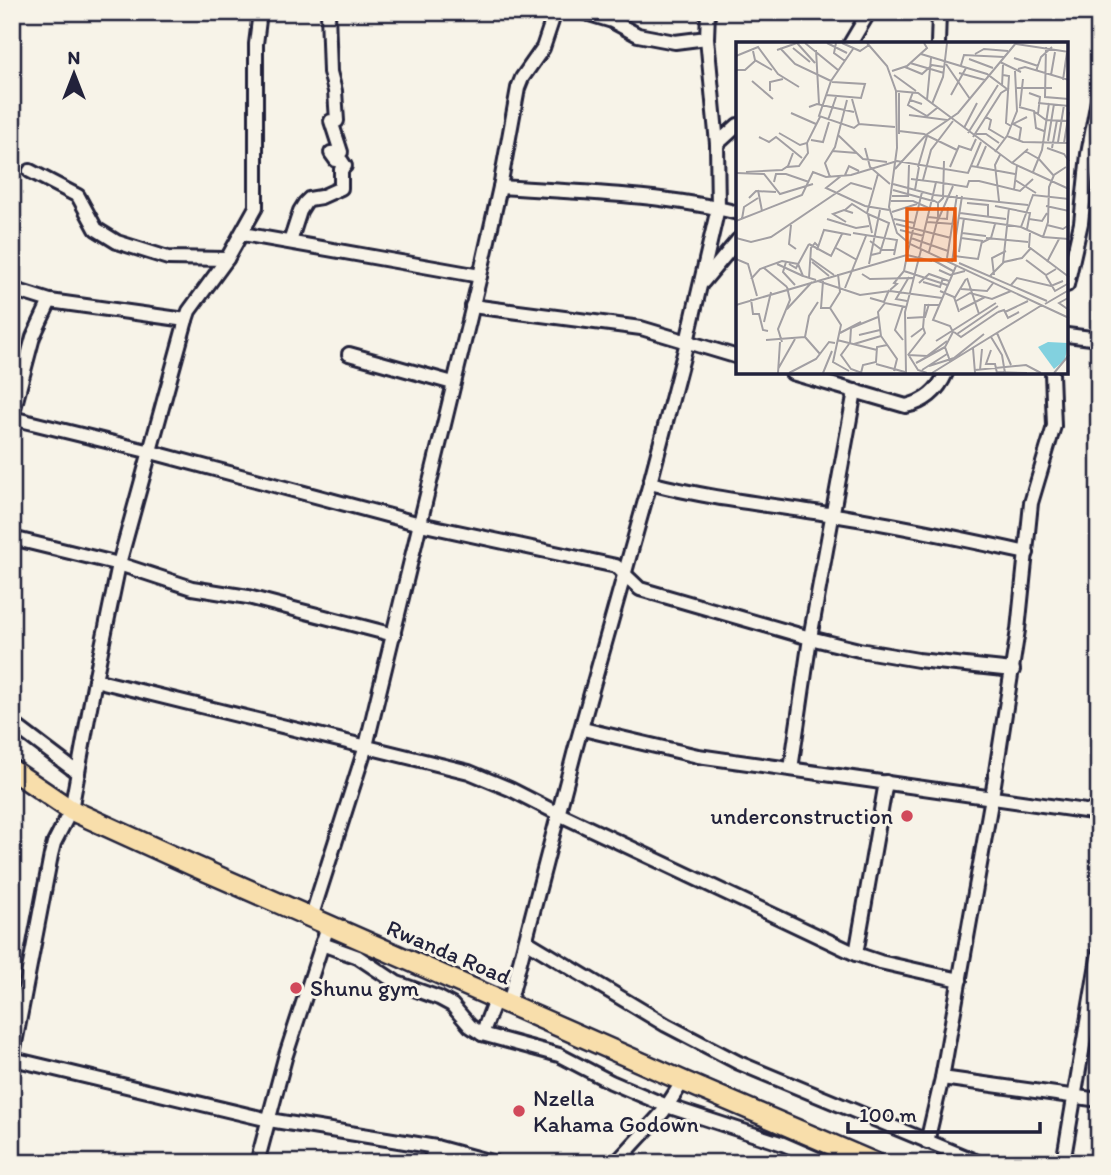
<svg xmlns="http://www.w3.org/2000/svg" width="1111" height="1175" font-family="Itim,sans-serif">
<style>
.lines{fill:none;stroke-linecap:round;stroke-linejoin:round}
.minor-casing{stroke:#22223b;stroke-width:18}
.highway-casing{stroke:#22223b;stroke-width:24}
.minor{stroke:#f7f3e8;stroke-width:12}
.highway{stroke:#f8deab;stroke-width:19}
.poi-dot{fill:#d1495b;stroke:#f7f3e8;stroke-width:2.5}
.labels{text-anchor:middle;stroke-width:6;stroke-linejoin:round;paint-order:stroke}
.poi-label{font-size:23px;fill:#22223b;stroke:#f7f3e8;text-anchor:start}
.street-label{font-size:23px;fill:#22223b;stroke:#f7f3e8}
.inset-road{fill:none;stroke:#a29fa3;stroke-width:2}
.view{fill:#e8590c;fill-opacity:0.15;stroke:#e8590c;stroke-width:3.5}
.inset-edge{fill:none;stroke:#22223b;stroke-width:3.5}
</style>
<rect width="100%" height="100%" fill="#f7f3e8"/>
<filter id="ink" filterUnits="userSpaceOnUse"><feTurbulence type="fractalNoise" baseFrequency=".0143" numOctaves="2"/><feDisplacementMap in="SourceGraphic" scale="14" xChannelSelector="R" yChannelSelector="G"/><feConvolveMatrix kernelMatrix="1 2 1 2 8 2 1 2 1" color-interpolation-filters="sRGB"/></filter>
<g filter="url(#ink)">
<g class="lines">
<g class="minor-casing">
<g id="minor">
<polyline points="582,12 612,21 638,35 675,42 707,38"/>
<polyline points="850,44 869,12"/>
<polyline points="938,44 939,12"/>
<polyline points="717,144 738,125"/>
<polyline points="30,171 78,196 96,229 117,242 168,258 227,259"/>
<path d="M 500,187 C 576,192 665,194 738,213"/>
<polyline points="243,234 480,276"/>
<polyline points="290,242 300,211 305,203 309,199 321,197 341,188 341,169 345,166 341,160 336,160 331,153 341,152 331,121 337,121 335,91 330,72 328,12"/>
<polyline points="703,282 738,240"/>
<polyline points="1067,285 1081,223 1088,154 1099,95"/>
<polyline points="12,289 50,301 186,320"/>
<polyline points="472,306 641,328 738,357"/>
<polyline points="1067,335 1099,339"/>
<polyline points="349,354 453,383"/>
<path d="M 792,373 L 906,406 C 925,402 938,391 946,373"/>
<polyline points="12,416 33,337 50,301"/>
<polyline points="12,418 151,452 420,524 616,566 640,589 810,638 859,650 918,660 1013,670"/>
<path d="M 650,483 C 711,499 772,505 834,515 C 898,525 963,539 1027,553"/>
<polyline points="12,538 119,564 192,588 248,597 394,635"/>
<polyline points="95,680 469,772 510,789 559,814 856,954 880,962 960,980"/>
<polyline points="12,723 78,773"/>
<polyline points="583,729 698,756 1099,813"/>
<polyline points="791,769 810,638 855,391"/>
<polyline points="311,918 366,746 480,276 500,187 518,88 522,78 543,48 555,12"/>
<polyline points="526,941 666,1025 739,1063 980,1163"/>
<polyline points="322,944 358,957 397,983 439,998 452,1005 470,1026 482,1034 559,1055 611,1082 667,1106 783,1144 827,1163"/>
<polyline points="856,954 886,782"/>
<polyline points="509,1004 575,750 650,483 687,342 718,208 717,144 707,38 708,12"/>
<polyline points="482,1034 496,998"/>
<polyline points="12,1059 51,855 54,843 71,810 95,680 119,564 186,320 189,311 227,259 256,207 256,44 260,12"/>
<polyline points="12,1064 13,1059 269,1120 436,1147 495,1163"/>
<polyline points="942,1078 1099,1100"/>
<polyline points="927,1142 942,1078 992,797 1018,630 1031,503 1054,426 1052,373"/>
<polyline points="257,1163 285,1058 328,926"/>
<polyline points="429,1163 436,1147"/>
<polyline points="616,1163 663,1112 683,1081"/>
<polyline points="1063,1163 1099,952"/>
</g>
</g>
<g class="highway-casing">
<polyline id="highway" points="12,770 71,810 192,865 683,1081 875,1163"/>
</g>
<use href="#minor" class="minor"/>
<use href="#highway" class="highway"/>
</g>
</g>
<g class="poi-dot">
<circle cx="907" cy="816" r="7"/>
<circle cx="296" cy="988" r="7"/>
<circle cx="519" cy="1111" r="7"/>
</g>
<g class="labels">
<g class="poi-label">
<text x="893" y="824" text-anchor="end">underconstruction</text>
<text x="310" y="996">Shunu gym</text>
<text x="533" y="1106">Nzella<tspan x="533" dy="26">Kahama Godown</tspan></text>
</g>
<g class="street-label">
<text transform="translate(449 952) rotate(23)" y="8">Rwanda Road</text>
</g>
</g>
<g transform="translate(736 42)">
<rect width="332" height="332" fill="#f7f3e8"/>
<path d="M 312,300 L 332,301 L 329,318 L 318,327 L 302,305 Z" fill="#82d1df"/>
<path class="inset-road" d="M 61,1 L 79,21M 69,1 L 102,28M 91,1 L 111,11M 100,1 L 98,11 L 109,19M 106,1 L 124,9 L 133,3M 131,1 L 151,24 L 160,49 L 161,106 L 153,165 L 161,191 L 174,202 L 333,276M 280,2 L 333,10M 310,5 L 309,55 L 333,57M 44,6 L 59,22 L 95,39M 57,6 L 74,20M 117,7 L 95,39 L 83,74 L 118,86 L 123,82 L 159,85M 41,8 L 61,1M 80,8 L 83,62M 17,9 L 19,18 L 36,28M 185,12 L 251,32 L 271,47M 239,12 L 248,7 L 272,9M 0,14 L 22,5 L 42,32 L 63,45M 278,16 L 302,24M 233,17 L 257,26M 264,20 L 285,30M 174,21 L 208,31M 210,22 L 234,57M 225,23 L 228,13 L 268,15M 169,25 L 186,32 L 196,23 L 208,25M 282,27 L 289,25 L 333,38M 0,28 L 9,28 L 19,19M 156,29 L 171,24 L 191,6 L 188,1M 300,29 L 305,15 L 316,5M 223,31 L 249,38M 158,33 L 180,49M 267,33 L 273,34 L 270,81 L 275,84M 315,33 L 319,10M 327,38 L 331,10M 16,39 L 37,57M 266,44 L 267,23M 280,46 L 316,46M 34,49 L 34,40 L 47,37M 160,49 L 182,51 L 276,121 L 333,147M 177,50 L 174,58 L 186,62M 163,51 L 163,92M 293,51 L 304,55 L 302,72M 90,53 L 125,56 L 129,42 L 96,40M 215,53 L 230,26M 116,57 L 123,82M 174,58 L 172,63 L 191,74 L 201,66M 191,58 L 195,16M 302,61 L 333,64M 196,62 L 207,35 L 211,1M 284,64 L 287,37M 73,65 L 81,62 L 118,70M 283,65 L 298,69 L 300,86 L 308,89M 299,70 L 310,78 L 333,79M 55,71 L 80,82M 173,73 L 211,78M 250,75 L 255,78 L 253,87 L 268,96M 92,78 L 100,55M 228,86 L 241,61M 163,89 L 188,92 L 221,108M 43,91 L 64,103 L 71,101 L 84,75M 232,91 L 262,43M 240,92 L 250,92 L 263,101M 102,93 L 127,117 L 151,120M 271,94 L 281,69 L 279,29M 23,95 L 33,100 L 40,95 L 66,116M 237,95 L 265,51 L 273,46M 75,98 L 87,100 L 93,80M 283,99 L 285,86 L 277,82 L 291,75M 312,99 L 318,62M 322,100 L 328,63M 328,101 L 333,70M 129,106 L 134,125 L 154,142M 311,106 L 328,112 L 333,119M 316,106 L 321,78M 96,109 L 121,111M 289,109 L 303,117 L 318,134M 259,110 L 271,94 L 287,100 L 333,101M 276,121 L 292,107M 235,124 L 241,125 L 250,104M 51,125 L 63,124 L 72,111 L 71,101M 182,125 L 191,94M 214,125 L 223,104 L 235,108 L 240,97M 241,125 L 279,132M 159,127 L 190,93 L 222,71 L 280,1M 10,130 L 46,128 L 52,124 L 57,111M 297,130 L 306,108 L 313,61M 0,131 L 28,132 L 44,152 L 77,142M 109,133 L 113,124 L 123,129M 105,134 L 90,146 L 129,164 L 153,168M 94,135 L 89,121 L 99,105 L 111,58M 175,137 L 200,140 L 184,207M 187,138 L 195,108 L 217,79M 279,138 L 300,151M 38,140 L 40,132 L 50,132 L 73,140M 200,140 L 231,145 L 233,139 L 243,139 L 284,149 L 297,137M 157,142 L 198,153 L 292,163M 22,148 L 26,169M 157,148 L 197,159M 179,148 L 183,125M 278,148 L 281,123M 156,154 L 172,154 L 173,123M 13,156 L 20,149 L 40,150M 155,159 L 177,159 L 195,167M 263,159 L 259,123 L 264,113M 202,161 L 207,156 L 208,119M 231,161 L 252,163 L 252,175M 259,164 L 294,171 L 291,187M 310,164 L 333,169M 109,168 L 116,162 L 132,172 L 136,191M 156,170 L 181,162M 131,171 L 142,132M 224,171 L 270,177M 132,172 L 153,181 L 144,211 L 135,213M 192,175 L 211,177 L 212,165M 223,176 L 285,185 L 307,195 L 333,197M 6,177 L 8,165 L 22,156M 91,177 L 120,186 L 133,184M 158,177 L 179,181M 293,177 L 306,179 L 311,171M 202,178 L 217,144M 0,179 L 66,153 L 77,130 L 90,135 L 115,133 L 161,119 L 232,131 L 245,100M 110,180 L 97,172 L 108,168 L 117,171M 191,180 L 218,182M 160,182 L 215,196M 55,183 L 53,202 L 60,207M 311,183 L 327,187 L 333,183M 285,185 L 297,153 L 333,157M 164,188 L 188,194M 117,191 L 161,198 L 158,213M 226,191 L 250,194M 294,191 L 293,205 L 333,235M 307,195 L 312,180 L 313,145 L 318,133 L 330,125M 0,196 L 15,200 L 35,195 L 115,141 L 136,147M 175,196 L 212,209M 225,196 L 247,199M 250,196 L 292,200M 134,199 L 146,208 L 159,208M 245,201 L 255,196 L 259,182M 73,202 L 95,214 L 106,192M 100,206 L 121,218M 81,208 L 88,188 L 115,193M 193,210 L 202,176 L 202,161 L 197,158M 223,210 L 228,176M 218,214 L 242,217 L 246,199M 74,216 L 98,233M 211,216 L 221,153M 0,217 L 12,222 L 21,254M 197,218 L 217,229M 290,218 L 310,233 L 320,227M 50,220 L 47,230 L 59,243M 76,220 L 93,234M 216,220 L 226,154M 311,220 L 323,197M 223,221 L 311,259M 267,221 L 273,166M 41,222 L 67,234M 53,222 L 60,226 L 73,202M 133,222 L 144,168M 28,226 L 51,245M 203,228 L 214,233 L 229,229M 168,229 L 211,243M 126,232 L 134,237 L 177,236M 258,233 L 256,216 L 270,209M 254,234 L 268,220 L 286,216 L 295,206M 310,234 L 319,249 L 333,241M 73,236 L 75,206 L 79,201 L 82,204M 231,236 L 243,272M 15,237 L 24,227 L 46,219 L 62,222 L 67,234 L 80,238M 82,239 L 124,253 L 154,249 L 206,256M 87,239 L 85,266 L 94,266 L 105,283 L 97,320 L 113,329M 187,240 L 204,245 L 207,236M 183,241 L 193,232 L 213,239M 275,243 L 281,236 L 315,244 L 327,239M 109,246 L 130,194M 225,247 L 251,249 L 258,240M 154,248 L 161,242 L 158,241 L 168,229 L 171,213 L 196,219M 204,249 L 218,255 L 223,270M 134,256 L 148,260 L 153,248M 332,256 L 323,261 L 333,268M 15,257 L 17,272 L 23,272 L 27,288 L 32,289M 218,257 L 230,237M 171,259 L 160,257 L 173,235M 220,259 L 234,251 L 256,257 L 275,249M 309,262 L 333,248M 0,263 L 171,213 L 186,150M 167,264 L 159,288 L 167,298M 94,266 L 104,250 L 102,232M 51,267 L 76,240M 224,268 L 249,255M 262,270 L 268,268 L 272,276 L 283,270M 269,270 L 292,259M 171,276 L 189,275 L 193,262M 28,280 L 35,250M 218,290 L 225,295 L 262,270M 104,291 L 125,280M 261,291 L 275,323M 221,292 L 262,264M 123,293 L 144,288M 69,295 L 73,274 L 82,260M 69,295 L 84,312M 175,295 L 187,286 L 189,263 L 203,263M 255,295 L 266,313 L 269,331M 30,298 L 69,295M 101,298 L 141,308M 200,299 L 260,261M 46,300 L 42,287 L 54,258 L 51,245M 113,302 L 105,313 L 115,327 L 126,331M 114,302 L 115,286 L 142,275M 118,302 L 145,294M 237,306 L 239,331M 255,308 L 250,322 L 259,322 L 261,331M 172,312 L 182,328 L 191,331M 172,313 L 191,314 L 211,299M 172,313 L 189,291 L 187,285M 214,319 L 209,305 L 217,290 L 214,284 L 197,278 L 220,224M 180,321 L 209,305M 140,322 L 169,330M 193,324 L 218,316 L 248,292M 42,327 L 59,297M 186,328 L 211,312M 239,328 L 290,323 L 305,331M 244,328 L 246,307M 158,329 L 161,317 L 145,294 L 142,270 L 149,261 L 170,265M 260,330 L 291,331M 42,331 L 44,300M 53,331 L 80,317 L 93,300 L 99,301M 87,331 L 96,309M 125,331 L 127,323 L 140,320 L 141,305 L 151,303M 170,331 L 169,270 L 185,208M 196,331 L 306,263M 318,331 L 333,313"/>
<path class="view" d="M 171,167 L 219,167 L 219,218 L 171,218 Z"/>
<rect width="332" height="332" class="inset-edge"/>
</g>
<rect width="1111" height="1175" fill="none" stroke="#f7f3e8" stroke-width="42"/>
<rect x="21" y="21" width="1069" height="1133" fill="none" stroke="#22223b" stroke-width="2.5" filter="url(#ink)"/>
<g transform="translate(74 74)" stroke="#f7f3e8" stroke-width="5" paint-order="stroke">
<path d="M0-5L12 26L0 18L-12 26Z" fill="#22223b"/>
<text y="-10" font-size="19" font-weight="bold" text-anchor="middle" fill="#22223b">N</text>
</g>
<path d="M848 1122v10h192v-10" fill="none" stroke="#22223b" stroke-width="3.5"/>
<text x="859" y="1122" font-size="21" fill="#22223b" stroke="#f7f3e8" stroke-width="5" paint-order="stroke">100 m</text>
</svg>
